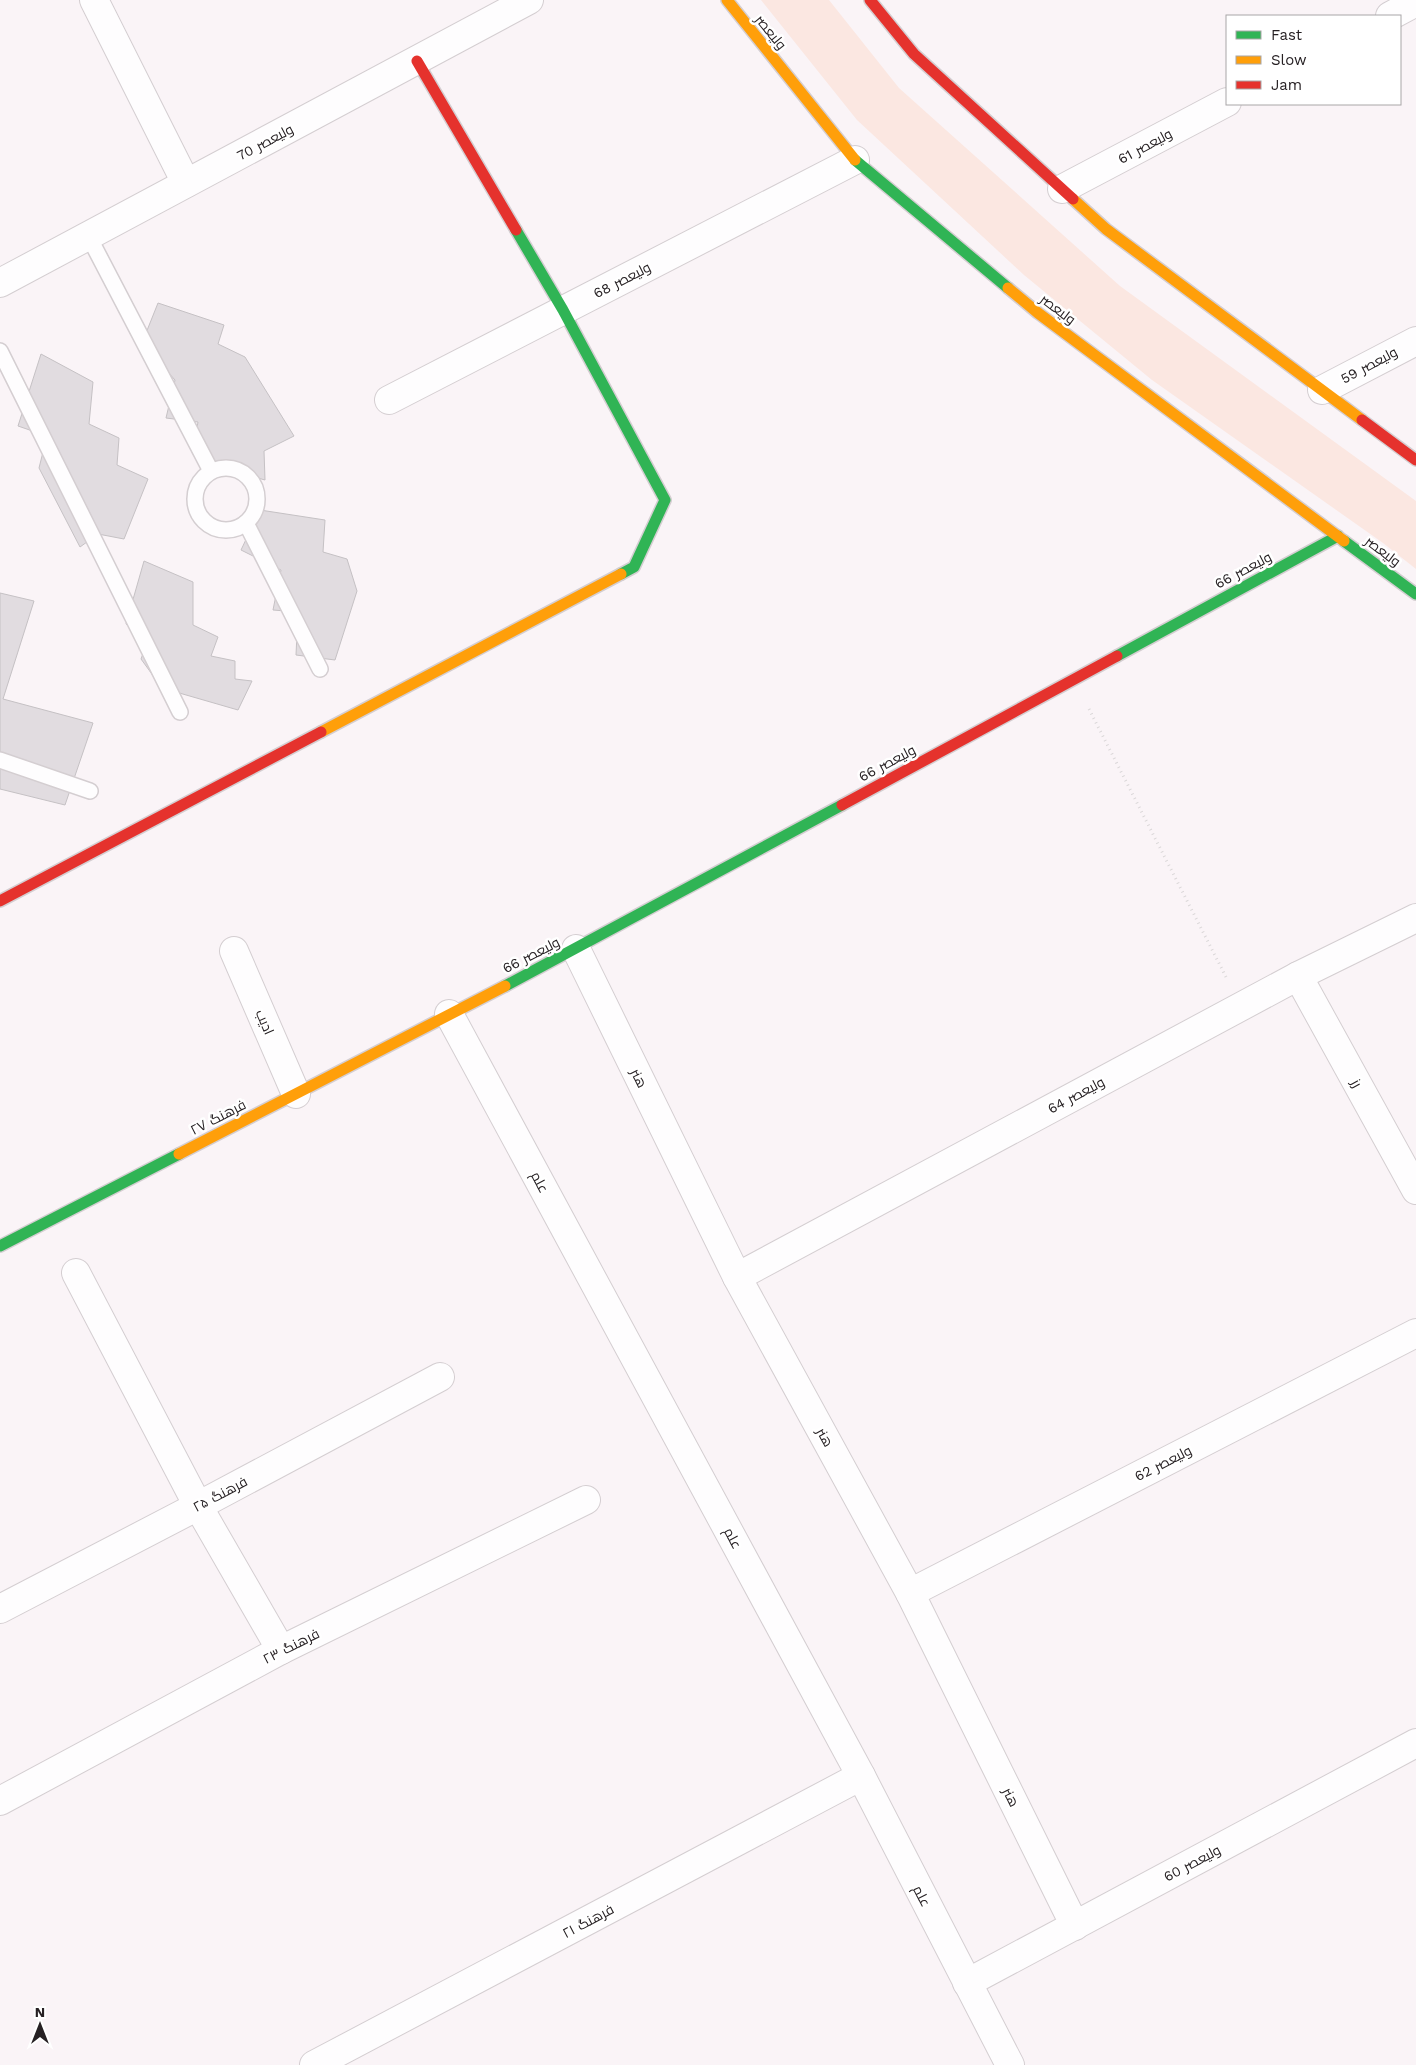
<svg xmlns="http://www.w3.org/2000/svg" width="1416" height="2065" font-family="'Work Sans',Cairo,sans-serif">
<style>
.green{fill:#fbe7e1}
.building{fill:#e1dce0;stroke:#c5c1c4}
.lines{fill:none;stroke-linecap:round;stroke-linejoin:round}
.lane-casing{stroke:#d4ced1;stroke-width:18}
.street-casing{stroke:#d4ced1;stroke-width:30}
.fast-casing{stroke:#d4ced1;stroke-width:14}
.slow-casing{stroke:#d4ced1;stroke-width:14}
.jam-casing{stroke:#d4ced1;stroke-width:14}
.path{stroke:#dad7d8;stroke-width:3;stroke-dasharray:1 4;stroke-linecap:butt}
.lane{stroke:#fefdfe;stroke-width:15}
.street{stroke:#fefdfe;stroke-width:28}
.fast{stroke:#30b455;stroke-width:11}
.slow{stroke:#ff9f0a;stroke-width:11}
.jam{stroke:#e5322d;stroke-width:11}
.labels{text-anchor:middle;stroke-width:5;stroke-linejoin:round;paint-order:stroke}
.street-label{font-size:14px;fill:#262023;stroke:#fff}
</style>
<rect width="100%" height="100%" fill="#faf4f7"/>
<polygon class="green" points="761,0 829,0 899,88 1120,286 1416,501 1416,569 1383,543 1152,380 1024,275 857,120"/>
<g class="building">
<polygon points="158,303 224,325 218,344 245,357 294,436 264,451 265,480 208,464 194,444 198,422 166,418 175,380 142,343"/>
<polygon points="41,354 93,382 89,424 119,438 117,465 148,479 124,539 98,534 80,547 39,468 47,436 18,426"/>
<polygon points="260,510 325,520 323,552 347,559 357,591 335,660 296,655 298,612 273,610 281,570 241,550"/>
<polygon points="144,561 193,582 193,625 218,637 211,656 235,661 235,679 252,681 238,710 162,688 141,659 148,640 126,624"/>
<polygon points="0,593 34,601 3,699 93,723 65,805 0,789"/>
</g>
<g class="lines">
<g class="lane-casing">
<g id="lane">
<polyline points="88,235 211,471"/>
<polyline points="0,351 180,712"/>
<circle cx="226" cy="499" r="31"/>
<polyline points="246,523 320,669"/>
<polyline points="0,760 90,791"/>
</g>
</g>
<g class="street-casing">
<g id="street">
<polyline points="94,0 186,183"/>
<polyline points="1390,16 1416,2"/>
<polyline points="1062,189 1227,102"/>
<polyline points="0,283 529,0"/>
<polyline points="1322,390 1416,341"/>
<polyline points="389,400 855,160"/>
<polyline points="576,949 737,1277 910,1593 1075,1926"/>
<polyline points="234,951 296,1094"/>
<polyline points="1298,976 1416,1190"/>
<polyline points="449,1014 861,1776 1010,2065"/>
<polyline points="76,1273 198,1506 281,1650"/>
<polyline points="737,1277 1298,976 1416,918"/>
<polyline points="910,1593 1416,1333"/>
<polyline points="0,1609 198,1506 440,1377"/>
<polyline points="0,1801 281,1650 586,1500"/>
<polyline points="967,1983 1416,1743"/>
<polyline points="314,2065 861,1776"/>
</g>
</g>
<g class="fast-casing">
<g id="fast">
<polyline points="855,160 1008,288"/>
<polyline points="516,230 563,310 665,500 634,567 621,574"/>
<polyline points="1344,541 1416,594"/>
<polyline points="1117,656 1338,536"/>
<polyline points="505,986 842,805"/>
<polyline points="0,1246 179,1154"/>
</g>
</g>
<g class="slow-casing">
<g id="slow">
<polyline points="727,0 855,160"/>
<polyline points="1073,199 1106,229 1362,420"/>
<polyline points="1008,288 1038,313 1344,541"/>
<polyline points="321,732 621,574"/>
<polyline points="179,1154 505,986"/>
</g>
</g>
<g class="jam-casing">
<g id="jam">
<polyline points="870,0 914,54 1073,199"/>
<polyline points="417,61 516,230"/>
<polyline points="1362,420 1416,460"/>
<polyline points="842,805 1117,656"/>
<polyline points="0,901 321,732"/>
</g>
</g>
<polyline class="path" points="1089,709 1226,977"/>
<use href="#lane" class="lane"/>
<use href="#street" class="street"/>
<use href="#fast" class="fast"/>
<use href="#slow" class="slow"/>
<use href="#jam" class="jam"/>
</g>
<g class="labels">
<g class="street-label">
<text transform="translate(771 32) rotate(51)" y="5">ولیعصر</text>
<text transform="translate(265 142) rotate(-28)" y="5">ولیعصر 70</text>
<text transform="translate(1145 146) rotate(-28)" y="5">ولیعصر 61</text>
<text transform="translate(622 280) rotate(-27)" y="5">ولیعصر 68</text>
<text transform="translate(1058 309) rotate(37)" y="5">ولیعصر</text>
<text transform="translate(1369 365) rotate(-28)" y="5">ولیعصر 59</text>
<text transform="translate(1383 551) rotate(37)" y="5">ولیعصر</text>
<text transform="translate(1243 570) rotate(-28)" y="5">ولیعصر 66</text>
<text transform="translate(887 763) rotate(-28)" y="5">ولیعصر 66</text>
<text transform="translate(531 955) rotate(-27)" y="5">ولیعصر 66</text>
<text transform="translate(265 1022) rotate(66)" y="5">ادیب</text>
<text transform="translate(639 1078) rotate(64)" y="5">هنر</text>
<text transform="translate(1357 1083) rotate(61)" y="5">رز</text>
<text transform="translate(1076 1095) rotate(-28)" y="5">ولیعصر 64</text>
<text transform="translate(218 1117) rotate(-27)" y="5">فرهنگ ۲۷</text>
<text transform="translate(540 1182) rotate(62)" y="5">علم</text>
<text transform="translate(825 1437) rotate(61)" y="5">هنر</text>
<text transform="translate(1163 1463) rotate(-27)" y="5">ولیعصر 62</text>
<text transform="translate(220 1494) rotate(-28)" y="5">فرهنگ ۲۵</text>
<text transform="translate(733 1538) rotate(62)" y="5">علم</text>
<text transform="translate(291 1646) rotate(-27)" y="5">فرهنگ ۲۳</text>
<text transform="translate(1011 1797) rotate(64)" y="5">هنر</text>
<text transform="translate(1192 1863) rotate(-28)" y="5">ولیعصر 60</text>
<text transform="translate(922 1896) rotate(63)" y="5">علم</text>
<text transform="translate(588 1921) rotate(-28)" y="5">فرهنگ ۲۱</text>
</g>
</g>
<rect x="1226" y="15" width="175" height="90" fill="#ffffff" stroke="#a8a6a7"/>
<rect x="1236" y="31" width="25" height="8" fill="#30b455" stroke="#a8a6a7"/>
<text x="1271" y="40" font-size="15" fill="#262023">Fast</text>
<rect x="1236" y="56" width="25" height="8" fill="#ff9f0a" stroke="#a8a6a7"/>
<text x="1271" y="65" font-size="15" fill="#262023">Slow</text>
<rect x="1236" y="81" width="25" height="8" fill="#e5322d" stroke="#a8a6a7"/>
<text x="1271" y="90" font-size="15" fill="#262023">Jam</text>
<g transform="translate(40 2025)" stroke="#ffffff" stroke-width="4" paint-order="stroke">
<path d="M0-4L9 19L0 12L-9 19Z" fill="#262023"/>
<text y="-8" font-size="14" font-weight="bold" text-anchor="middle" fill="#262023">N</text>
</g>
</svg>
